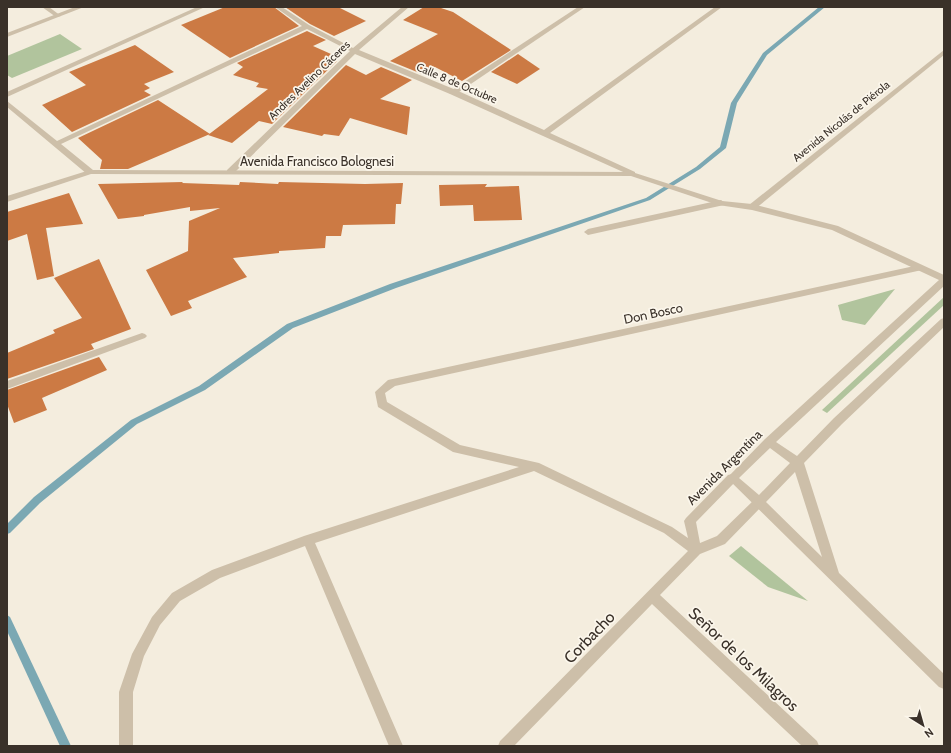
<svg xmlns="http://www.w3.org/2000/svg" width="951" height="753" font-family="Cabin,sans-serif">
<style>
.green{fill:#b1c49d}
.lines{fill:none;stroke-linecap:round;stroke-linejoin:round}
.stream{fill:#7ba8b3;fill-rule:evenodd}
.building{fill:#cc7a44}
.service{fill:#cdbfa9;fill-rule:evenodd}
.minor{fill:#cdbfa9;fill-rule:evenodd}
.tertiary{fill:#cdbfa9;fill-rule:evenodd}
.labels{text-anchor:middle;stroke-width:3.5;stroke-linejoin:round;paint-order:stroke}
.far-street-label{font-size:11px;fill:#3a3129;stroke:#fbf6eb}
.street-label{font-size:13px;fill:#3a3129;stroke:#fbf6eb}
.near-street-label{font-size:16px;fill:#3a3129;stroke:#fbf6eb}
</style>
<rect width="100%" height="100%" fill="#f4edde"/>
<g class="green">
<polygon points="60,34 82,49 12,78 7,75 7,56"/>
<polygon points="895,289 865,325 842,320 838,305"/>
<polygon points="944,297 944,305 827,413 822,410"/>
<polygon points="741,546 808,601 768,587 729,556"/>
</g>
<g class="lines">
<g class="stream">
<polygon points="819,7 825,7 767,55 737,103 726,148 700,169 650,200 396,288 293,328 205,390 137,424 40,503 10,533 7,534 7,524 34,497 131,420 199,386 287,324 390,284 646,198 696,167 720,147 731,103 763,53"/>
<polygon points="7,615 10,617 71,746 60,746 7,631"/>
</g>
</g>
<g class="building">
<polygon points="225,7 274,7 299,26 230,58 181,25"/>
<polygon points="285,7 338,7 366,21 334,36 310,24"/>
<polygon points="424,7 438,7 453,12 511,50 462,81 435,67 422,74 390,61 438,34 403,20"/>
<polygon points="307,31 326,40 313,46 331,54 328,57 337,61 272,124 259,121 232,143 208,135 268,89 256,87 259,83 233,75 243,67 237,63"/>
<polygon points="135,45 174,72 144,84 150,88 144,91 151,95 72,132 42,105 86,85 69,72"/>
<polygon points="518,54 540,69 517,84 491,72"/>
<polygon points="346,65 366,75 381,67 412,80 380,99 410,107 407,135 350,118 339,136 324,134 322,136 283,127"/>
<polygon points="158,100 210,134 128,169 100,169 102,160 78,138"/>
<polygon points="183,182 182,183 239,185 240,182 278,184 279,182 365,184 403,183 401,204 396,204 395,224 343,225 341,236 326,236 325,248 279,251 279,253 233,258 247,277 188,301 192,308 171,316 146,270 188,251 189,221 220,208 190,211 190,207 144,215 144,216 118,219 98,184"/>
<polygon points="487,184 485,187 519,186 522,220 474,221 473,205 440,206 439,185"/>
<polygon points="69,193 83,224 46,228 54,276 37,280 27,234 7,241 7,212"/>
<polygon points="99,259 131,329 91,344 94,349 7,379 7,353 55,333 53,330 82,318 54,278"/>
<polygon points="99,357 107,370 42,398 47,410 14,423 7,404 7,390"/>
</g>
<g class="lines">
<g class="service">
<polygon points="75,7 84,7 7,37 7,33"/>
<polygon points="578,7 585,7 456,94 450,94 449,92"/>
</g>
<g class="minor">
<polygon points="42,7 49,7 61,16 56,17"/>
<polygon points="197,7 205,7 7,97 7,92"/>
<polygon points="275,7 282,7 309,25 353,48 402,7 409,7 359,50 456,90 544,130 715,7 722,7 550,133 635,172 635,176 632,176 450,94 355,54 233,174 227,174 227,170 350,51 307,29 61,144 93,170 93,174 87,174 7,107 7,101 57,141 302,26"/>
<polygon points="944,50 944,55 755,209 749,209 748,207 749,205"/>
<polygon points="721,200 725,203 724,205 588,235 584,232 588,229"/>
<polygon points="919,265 922,266 923,268 922,270 395,386 385,393 387,402 460,445 539,463 672,527 688,538 684,521 686,518 728,475 732,474 736,475 737,478 736,481 696,522 700,543 717,536 755,499 759,497 763,499 765,502 763,505 725,544 700,554 660,595 817,741 819,746 802,746 652,604 514,746 498,746 500,741 688,551 664,533 534,471 315,543 403,746 389,746 305,546 220,578 180,601 160,625 144,656 133,692 133,746 119,746 119,692 132,654 152,617 172,593 212,570 304,536 519,467 453,452 378,407 375,392 388,380"/>
<polygon points="142,333 145,334 147,336 145,338 7,389 7,381"/>
</g>
<path class="tertiary" d="M 90,170 L 632,172 L 722,201 L 752,204 L 838,226 L 944,275 L 944,286 L 776,442 L 797,456 L 834,418 L 941,319 L 944,318 L 944,327 L 842,424 L 804,463 L 839,573 L 944,674 L 944,689 L 939,687 L 727,478 L 765,439 L 939,280 L 832,230 L 752,210 L 718,205 L 631,176 L 91,174 L 7,202 L 7,196 ZM 770,448 L 790,463 L 759,495 L 739,478 ZM 795,472 L 822,557 L 766,502 Z"/>
</g>
<g class="labels">
<g class="far-street-label">
<text transform="translate(309 80) rotate(-44)" y="4">Andres Avelino Cáceres</text>
<text transform="translate(457 83) rotate(23)" y="4">Calle 8 de Octubre</text>
<text transform="translate(841 121) rotate(-39)" y="4">Avenida Nicolás de Piérola</text>
</g>
<g class="street-label">
<text x="317" y="166">Avenida Francisco Bolognesi</text>
<text transform="translate(653 313) rotate(-12)" y="5">Don Bosco</text>
<text transform="translate(724 467) rotate(-45)" y="5">Avenida Argentina</text>
</g>
<g class="near-street-label">
<text transform="translate(589 637) rotate(-46)" y="6">Corbacho</text>
<text transform="translate(744 659) rotate(43)" y="6">Señor de los Milagros</text>
</g>
</g>
<rect width="951" height="753" fill="none" stroke="#3a3129" stroke-width="16"/>
<g transform="translate(923 725) rotate(143)" stroke="#fbf6eb" stroke-width="3" paint-order="stroke">
<path d="M0-3L7 15L0 10L-7 15Z" fill="#3a3129"/>
<text y="-6" font-size="11" font-weight="bold" text-anchor="middle" fill="#3a3129">N</text>
</g>
</svg>
